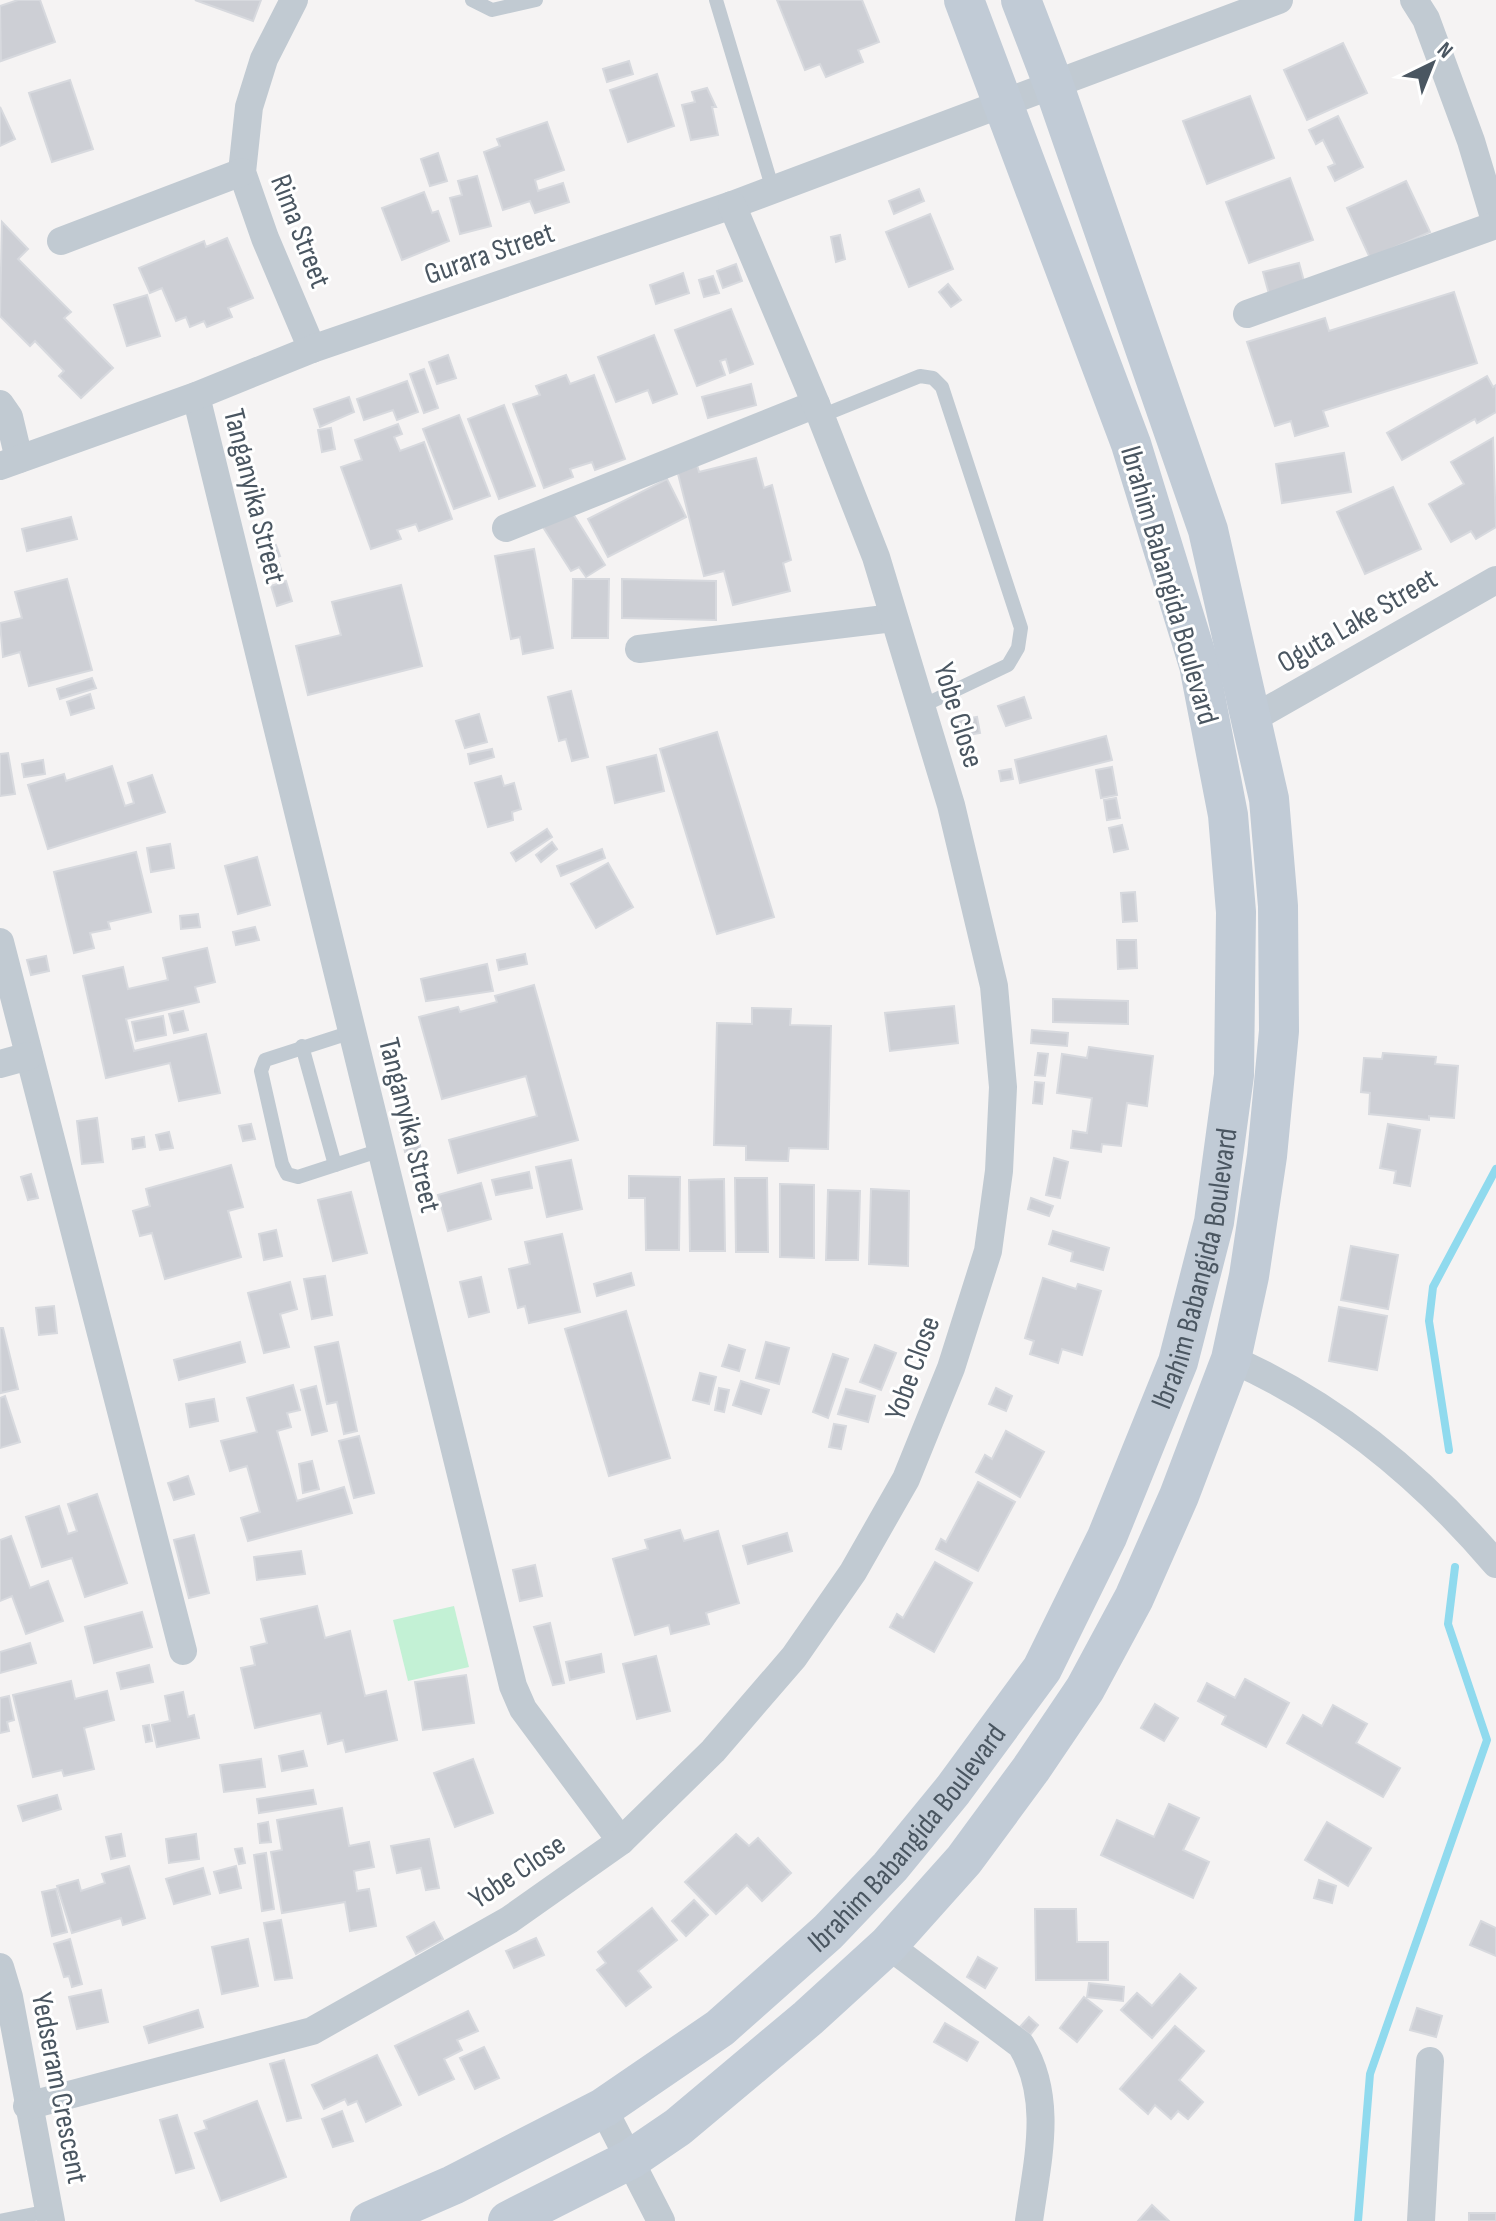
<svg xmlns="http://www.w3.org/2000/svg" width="1496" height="2221" font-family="'Sofia Sans Condensed',sans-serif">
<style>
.green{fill:#c3f1d5}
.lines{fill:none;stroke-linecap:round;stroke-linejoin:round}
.stream{stroke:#90daee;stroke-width:8}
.building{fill:#cdcfd5;stroke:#d7d9de;stroke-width:2}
.lane{stroke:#c1cad2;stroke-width:14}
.street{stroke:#c1cad2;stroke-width:28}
.secondary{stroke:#c1cbd6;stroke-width:40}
.labels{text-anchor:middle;stroke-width:6;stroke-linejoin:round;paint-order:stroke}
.street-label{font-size:30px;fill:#4a5661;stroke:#fff}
</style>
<rect width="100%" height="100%" fill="#f5f3f3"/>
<polygon class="green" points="454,1606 469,1667 408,1681 393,1620"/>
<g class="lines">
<g class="stream">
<polyline points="1449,1450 1429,1321 1433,1287 1496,1169"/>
<polyline points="1358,2221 1370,2074 1487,1740 1448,1624 1455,1567"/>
</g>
</g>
<g class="building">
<polygon points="18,0 40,0 55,42 1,61 0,6"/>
<polygon points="195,0 261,0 253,21"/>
<polygon points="777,0 862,0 879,42 858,50 863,62 826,77 820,64 805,70"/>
<polygon points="1343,43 1367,93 1307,120 1284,70"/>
<polygon points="629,61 633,74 607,82 603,69"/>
<polygon points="657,74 674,126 628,142 610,90"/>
<polygon points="70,80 93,149 52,162 29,93"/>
<polygon points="707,88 716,107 712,107 718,135 691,140 682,105 695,102 692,92"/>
<polygon points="1250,96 1274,158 1207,184 1183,121"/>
<polygon points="0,107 15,139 0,146"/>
<polygon points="1338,116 1363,167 1335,181 1328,167 1335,164 1323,140 1316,144 1309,130"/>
<polygon points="547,122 564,170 535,180 538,191 563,183 569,202 535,213 530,201 503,210 484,152 500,146 497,139"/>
<polygon points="438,153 447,181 430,186 421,159"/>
<polygon points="477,176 491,226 460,234 450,198 462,195 458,181"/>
<polygon points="1290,178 1313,240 1249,263 1226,202"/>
<polygon points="1406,181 1430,232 1370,258 1347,208"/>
<polygon points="919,189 924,201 894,214 889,201"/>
<polygon points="424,192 432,213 438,211 449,241 402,260 382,208"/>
<polygon points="930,214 953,269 909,287 886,232"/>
<polygon points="2,222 28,249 18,259 71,312 64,318 113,368 81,398 59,376 64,371 35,341 30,346 0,316"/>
<polygon points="840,235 845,259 836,262 831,237"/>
<polygon points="227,238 253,298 228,308 232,317 207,327 204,321 190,327 186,317 176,321 162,288 150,293 139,268 204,241 206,247"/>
<polygon points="1299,263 1305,285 1269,294 1263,272"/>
<polygon points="736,264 742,281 723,288 717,271"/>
<polygon points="683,273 689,293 656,304 650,285"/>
<polygon points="713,276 719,293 704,297 699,280"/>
<polygon points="948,284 961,300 951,307 939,292"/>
<polygon points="1454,292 1477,363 1323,411 1328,426 1295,436 1291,421 1275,426 1247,342 1325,318 1329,331"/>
<polygon points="147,295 160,336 127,346 114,305"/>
<polygon points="731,309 753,364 730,373 726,359 720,361 725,375 697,386 675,330"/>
<polygon points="654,335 677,394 653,403 648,390 616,402 598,357"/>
<polygon points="448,355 456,378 437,384 429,362"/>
<polygon points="424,369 438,408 424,413 410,374"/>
<polygon points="566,375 570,384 594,375 625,459 595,470 592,462 570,469 573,477 544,488 513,404 540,395 536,386"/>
<polygon points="1487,376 1493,387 1496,385 1496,412 1477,423 1475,419 1402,460 1387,433"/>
<polygon points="407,381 418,412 397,420 393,410 364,420 357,399"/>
<polygon points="751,384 756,405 708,418 702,397"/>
<polygon points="349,397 354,412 320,427 314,409"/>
<polygon points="504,405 535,486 499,499 468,419"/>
<polygon points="459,415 490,496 454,509 423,429"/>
<polygon points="398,424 402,434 394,437 400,451 424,442 452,519 419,531 416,524 397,530 401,539 371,549 341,467 362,460 355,440"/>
<polygon points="331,428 335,449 322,452 318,430"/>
<polygon points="1493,438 1496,527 1476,539 1471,531 1451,542 1429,504 1464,484 1451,462"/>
<polygon points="1344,453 1351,492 1282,503 1276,464"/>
<polygon points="756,458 764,488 772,485 791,560 783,563 790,591 733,605 724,571 704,576 677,470 697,465 699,472"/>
<polygon points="667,479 686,517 608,557 588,519"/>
<polygon points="1393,487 1421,549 1365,574 1337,512"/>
<polygon points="570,509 605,565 586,577 579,567 571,571 543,527"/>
<polygon points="71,517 77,539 27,551 22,529"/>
<polygon points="276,545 280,556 264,561 260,550"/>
<polygon points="534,549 553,648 523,654 520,637 511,639 495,556"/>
<polygon points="279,563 283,576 269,580 265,567"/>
<polygon points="67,579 92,670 29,686 20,652 3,657 0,623 22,618 15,592"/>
<polygon points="573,579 609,579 608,638 572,638"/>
<polygon points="622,579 716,581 716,620 622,618"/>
<polygon points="286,581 292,601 277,606 271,586"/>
<polygon points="401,585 422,666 308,695 296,646 341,635 332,602"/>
<polygon points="92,678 96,688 60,699 57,689"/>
<polygon points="571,691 588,757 572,761 566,739 559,741 548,697"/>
<polygon points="90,694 94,708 71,715 67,702"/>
<polygon points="1024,697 1031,718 1006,726 998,706"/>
<polygon points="479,714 487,742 465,748 456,721"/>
<polygon points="977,717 980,733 962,736 959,720"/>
<polygon points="717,732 774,917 717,934 660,749"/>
<polygon points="1106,736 1112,760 1020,783 1015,760"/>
<polygon points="492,749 494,757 470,764 468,754"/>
<polygon points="8,753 15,794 0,796 0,754"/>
<polygon points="656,755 664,791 615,803 607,767"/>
<polygon points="43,760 45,774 24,777 22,764"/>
<polygon points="112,766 125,806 134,803 128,783 152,775 165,812 48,849 28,785 64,774 66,781"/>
<polygon points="1112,767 1117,795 1101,798 1096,770"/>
<polygon points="1011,769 1013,779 1001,781 999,771"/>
<polygon points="501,776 504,786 514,783 521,809 512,812 513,820 488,827 475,783"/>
<polygon points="1116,798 1120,818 1107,820 1104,800"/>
<polygon points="1122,825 1128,849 1114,852 1109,828"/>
<polygon points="547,829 552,837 516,861 511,853"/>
<polygon points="552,842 557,849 541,862 536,855"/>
<polygon points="170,844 174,868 151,872 147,848"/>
<polygon points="602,849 605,858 561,876 557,866"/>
<polygon points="136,852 151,912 108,922 110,929 90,933 94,948 74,953 54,872"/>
<polygon points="257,857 270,905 238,914 225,866"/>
<polygon points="608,863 633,907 596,928 571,884"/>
<polygon points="1135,892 1137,921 1123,922 1121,893"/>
<polygon points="198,914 200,927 181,929 180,916"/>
<polygon points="255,927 259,940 236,945 233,932"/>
<polygon points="1117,940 1136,940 1137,968 1118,969"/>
<polygon points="207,948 215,982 195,987 199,1002 126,1019 134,1051 206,1034 220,1093 179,1101 170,1063 106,1078 83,976 123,967 128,989 168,980 163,958"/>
<polygon points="525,954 527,964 499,970 497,960"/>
<polygon points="46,956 49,971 31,975 27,960"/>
<polygon points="487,964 493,991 426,1001 421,979"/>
<polygon points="534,985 578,1140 458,1173 449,1140 537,1116 526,1076 442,1099 419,1017 458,1007 460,1012 497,1002 495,996"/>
<polygon points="1053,999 1128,1001 1128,1024 1053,1022"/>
<polygon points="954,1006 958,1043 890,1051 885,1013"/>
<polygon points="752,1008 791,1009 790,1025 831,1026 828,1149 789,1148 788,1161 746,1160 746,1146 714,1145 717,1023 752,1024"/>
<polygon points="183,1011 188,1030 174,1033 169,1014"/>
<polygon points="163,1016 166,1035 136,1041 132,1022"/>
<polygon points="1032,1030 1068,1033 1067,1046 1031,1043"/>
<polygon points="1089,1047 1153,1056 1147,1106 1127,1103 1121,1146 1102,1144 1101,1152 1071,1148 1073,1131 1087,1133 1092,1098 1057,1093 1062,1054 1087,1058"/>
<polygon points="1038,1053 1048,1054 1045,1076 1035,1075"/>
<polygon points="1383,1053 1436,1057 1435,1064 1458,1066 1454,1118 1429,1116 1429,1120 1369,1114 1370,1093 1361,1092 1364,1058 1382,1059"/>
<polygon points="1035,1082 1044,1083 1042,1104 1033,1103"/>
<polygon points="97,1118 103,1162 82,1164 77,1121"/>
<polygon points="251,1124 255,1139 243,1141 239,1126"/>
<polygon points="1388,1124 1420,1130 1410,1186 1394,1183 1396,1171 1380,1168"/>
<polygon points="416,1128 421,1150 405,1152 401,1131"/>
<polygon points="169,1132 173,1148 160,1150 156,1135"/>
<polygon points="144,1137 145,1147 133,1149 132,1139"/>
<polygon points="1054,1158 1068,1162 1060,1198 1046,1195"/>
<polygon points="571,1160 582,1209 547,1217 536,1167"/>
<polygon points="231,1165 243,1207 228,1211 241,1257 165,1279 152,1233 140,1236 133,1211 150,1206 146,1189"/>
<polygon points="529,1172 532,1188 496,1195 492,1180"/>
<polygon points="31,1174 38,1198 28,1200 21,1177"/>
<polygon points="629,1176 680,1177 679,1250 646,1250 645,1198 629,1198"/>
<polygon points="735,1178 767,1178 768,1252 736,1252"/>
<polygon points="724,1179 725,1251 690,1251 689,1180"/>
<polygon points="481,1183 491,1219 448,1231 438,1195"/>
<polygon points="780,1184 814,1185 814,1258 780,1257"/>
<polygon points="871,1189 909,1191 908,1266 869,1264"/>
<polygon points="828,1190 860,1191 858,1260 826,1260"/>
<polygon points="351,1192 367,1253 333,1261 318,1200"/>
<polygon points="1031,1198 1053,1206 1049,1216 1028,1209"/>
<polygon points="276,1230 282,1256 264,1260 259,1234"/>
<polygon points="1053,1231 1109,1248 1103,1270 1071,1261 1073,1252 1049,1244"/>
<polygon points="562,1234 580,1312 529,1323 525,1306 518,1308 509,1269 530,1264 525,1242"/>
<polygon points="1351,1246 1398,1255 1388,1309 1341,1300"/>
<polygon points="631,1273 634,1285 597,1296 594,1284"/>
<polygon points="325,1276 332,1315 312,1319 304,1279"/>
<polygon points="481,1277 489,1312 469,1317 460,1282"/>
<polygon points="1043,1278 1076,1289 1078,1284 1101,1291 1082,1355 1062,1349 1058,1363 1030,1354 1034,1341 1025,1338"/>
<polygon points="290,1282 297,1309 280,1314 289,1347 264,1353 248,1293"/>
<polygon points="54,1306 57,1333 39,1335 36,1308"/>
<polygon points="1339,1307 1387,1316 1377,1370 1329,1361"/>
<polygon points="626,1311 670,1458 609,1476 565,1329"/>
<polygon points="0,1328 3,1328 18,1389 1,1393"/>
<polygon points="240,1342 245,1362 179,1380 174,1360"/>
<polygon points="338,1342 357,1431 344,1434 337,1402 327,1404 315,1347"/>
<polygon points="766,1342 789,1348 779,1384 756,1378"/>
<polygon points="729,1345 745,1350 739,1371 722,1366"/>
<polygon points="875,1345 896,1353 881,1390 860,1382"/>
<polygon points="833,1354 848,1359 828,1418 813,1412"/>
<polygon points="700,1373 716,1377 709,1404 693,1400"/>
<polygon points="741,1381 769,1390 761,1414 733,1405"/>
<polygon points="293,1385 300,1410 287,1413 291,1427 277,1431 297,1501 344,1487 352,1513 248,1541 241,1518 260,1512 247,1466 230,1471 221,1441 257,1432 247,1398"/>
<polygon points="316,1386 327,1431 312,1435 301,1390"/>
<polygon points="719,1388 729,1390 724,1412 715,1410"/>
<polygon points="996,1388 1012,1396 1006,1411 989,1404"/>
<polygon points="846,1389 875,1396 868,1422 838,1414"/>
<polygon points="5,1396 20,1442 0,1448 0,1398"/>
<polygon points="214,1399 218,1421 190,1427 186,1404"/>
<polygon points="834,1424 846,1426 841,1449 829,1447"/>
<polygon points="1006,1431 1044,1452 1020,1497 976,1472 985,1455 992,1459"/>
<polygon points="359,1436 374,1493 354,1498 339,1441"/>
<polygon points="312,1461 319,1489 303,1493 299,1464"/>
<polygon points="188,1476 194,1494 174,1500 168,1483"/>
<polygon points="978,1482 1015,1502 978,1571 936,1549 941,1539 946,1542"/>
<polygon points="97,1494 127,1583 85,1597 72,1558 42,1567 26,1517 59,1506 68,1534 77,1531 68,1504"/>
<polygon points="680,1530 684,1541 718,1531 739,1603 706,1613 709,1624 671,1634 669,1625 635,1635 613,1559 648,1549 645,1540"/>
<polygon points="787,1533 792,1551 748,1564 743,1546"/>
<polygon points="194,1535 209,1593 189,1598 174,1540"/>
<polygon points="11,1536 30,1588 48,1581 63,1621 26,1634 12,1596 0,1601 0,1540"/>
<polygon points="301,1551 305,1574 257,1580 254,1557"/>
<polygon points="935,1562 972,1583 934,1652 890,1627 897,1614 903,1618"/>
<polygon points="535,1565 542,1596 520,1601 513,1570"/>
<polygon points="317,1606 325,1638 350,1631 365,1696 386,1691 397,1740 346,1752 343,1740 328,1744 321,1713 255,1728 241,1668 255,1665 251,1647 267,1643 261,1619"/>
<polygon points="142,1612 152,1647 94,1663 85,1627"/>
<polygon points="550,1623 564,1683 553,1685 534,1627"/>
<polygon points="30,1643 36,1663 0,1673 0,1652"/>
<polygon points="601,1654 604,1672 570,1680 566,1662"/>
<polygon points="656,1656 670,1711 637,1719 623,1664"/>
<polygon points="149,1665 153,1682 121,1689 117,1673"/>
<polygon points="466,1675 474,1723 423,1730 415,1682"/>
<polygon points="1245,1679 1289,1703 1266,1747 1222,1724 1226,1716 1198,1701 1207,1683 1235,1698"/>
<polygon points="71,1681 75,1699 107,1691 114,1720 84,1728 94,1769 64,1776 62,1770 33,1777 13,1695"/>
<polygon points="183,1692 188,1717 194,1715 199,1738 157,1747 152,1725 170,1721 165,1696"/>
<polygon points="9,1696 14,1720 7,1722 9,1731 0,1733 0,1698"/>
<polygon points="1155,1704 1178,1718 1164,1741 1141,1728"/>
<polygon points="1333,1705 1367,1724 1356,1743 1400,1768 1383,1797 1287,1743 1303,1715 1322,1726"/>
<polygon points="149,1725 152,1741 146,1742 143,1726"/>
<polygon points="303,1751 307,1766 282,1771 279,1756"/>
<polygon points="261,1759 265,1787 224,1792 220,1765"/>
<polygon points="473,1759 493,1813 455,1827 434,1773"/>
<polygon points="313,1790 316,1804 259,1813 257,1799"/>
<polygon points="57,1795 61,1809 23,1821 18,1806"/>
<polygon points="1169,1804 1199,1818 1183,1850 1209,1862 1193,1898 1101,1855 1117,1820 1154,1837"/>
<polygon points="342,1808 349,1846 369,1842 374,1867 354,1871 357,1891 369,1889 376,1926 350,1931 345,1902 282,1913 271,1852 282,1850 277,1820"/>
<polygon points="268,1822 271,1842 260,1843 258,1824"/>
<polygon points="1327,1822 1371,1848 1348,1886 1305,1860"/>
<polygon points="121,1834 125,1856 111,1859 106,1837"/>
<polygon points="196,1834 199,1859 169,1863 166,1839"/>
<polygon points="736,1834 749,1846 758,1838 791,1873 762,1901 747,1885 716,1914 685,1882"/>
<polygon points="429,1839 439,1888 426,1890 421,1868 397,1873 391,1846"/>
<polygon points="242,1848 245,1863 239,1864 235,1849"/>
<polygon points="266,1853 274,1909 262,1911 254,1855"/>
<polygon points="129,1866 145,1918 123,1925 121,1918 72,1933 57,1886 78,1880 81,1891 105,1883 102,1874"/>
<polygon points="236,1866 241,1888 220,1893 214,1872"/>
<polygon points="203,1868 210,1894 174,1904 166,1879"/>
<polygon points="1319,1880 1336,1886 1332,1903 1314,1898"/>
<polygon points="56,1889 67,1932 52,1936 42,1892"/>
<polygon points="694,1900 708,1915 686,1936 672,1921"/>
<polygon points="652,1908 677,1940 638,1971 651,1987 626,2006 597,1970 606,1963 598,1952"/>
<polygon points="1035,1909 1076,1909 1077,1942 1108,1942 1108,1980 1036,1980"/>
<polygon points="281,1920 292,1978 275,1980 264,1923"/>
<polygon points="1481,1921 1496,1928 1496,1956 1470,1945"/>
<polygon points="434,1922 443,1939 416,1954 407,1937"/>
<polygon points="536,1938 544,1955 514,1968 506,1951"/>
<polygon points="70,1939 82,1984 72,1987 69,1976 64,1977 54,1944"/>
<polygon points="248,1939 258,1986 222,1994 212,1947"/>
<polygon points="978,1957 997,1968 985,1988 967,1977"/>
<polygon points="1180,1974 1196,1988 1152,2038 1121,2010 1137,1993 1152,2006"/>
<polygon points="1089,1983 1124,1987 1123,2001 1087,1997"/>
<polygon points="101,1990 108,2022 77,2029 69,1997"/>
<polygon points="1084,1997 1102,2011 1077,2042 1060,2028"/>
<polygon points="1417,2008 1442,2016 1436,2037 1410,2030"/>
<polygon points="198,2010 203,2027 149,2043 144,2027"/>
<polygon points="468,2011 478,2031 457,2040 462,2050 444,2059 454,2079 419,2095 395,2046"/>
<polygon points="1029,2017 1038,2025 1030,2035 1020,2027"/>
<polygon points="945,2023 978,2042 967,2061 934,2042"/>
<polygon points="1175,2026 1204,2051 1179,2080 1203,2102 1188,2119 1178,2111 1171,2119 1155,2105 1148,2114 1120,2089"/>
<polygon points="484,2047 499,2078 475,2089 460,2058"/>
<polygon points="377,2055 401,2105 366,2122 357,2101 348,2105 345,2099 324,2109 312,2085"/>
<polygon points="284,2060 301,2118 287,2121 270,2064"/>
<polygon points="257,2101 286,2177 221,2201 195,2133 207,2129 204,2121"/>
<polygon points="342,2111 353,2141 333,2147 322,2119"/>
<polygon points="177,2115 194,2168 176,2173 160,2120"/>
<polygon points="1152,2205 1169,2221 1138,2221"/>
<rect x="1469" y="2213" width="27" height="8"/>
</g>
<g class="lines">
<g class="lane">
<polyline points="472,0 492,10 536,0"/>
<polyline points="716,0 773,190"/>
<polyline points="821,416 920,376 933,378 942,387 1021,628 1018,648 1008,665 920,707"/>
<polyline points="352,1032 265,1060 261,1071 282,1164 287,1174 298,1177 381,1150"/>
<polyline points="302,1046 335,1165"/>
<polyline points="0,2221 49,2211"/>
</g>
<g class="street">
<polyline points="294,0 264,59 249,107 242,172 265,238 312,349"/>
<polyline points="1414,0 1426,19 1471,141 1496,224"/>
<polyline points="61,241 242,172"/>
<polyline points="1247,314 1496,225"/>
<polyline points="196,396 513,1686 523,1709 621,1841"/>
<polyline points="0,404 9,417 19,459"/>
<polyline points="0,466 196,396 312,349 732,205 1279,0"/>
<polyline points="506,528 816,404"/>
<polyline points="639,649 893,618"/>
<polyline points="1252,719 1496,580"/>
<polyline points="0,942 183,1651"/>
<polyline points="0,1064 29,1056"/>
<path d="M 1231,1359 C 1335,1405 1422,1477 1496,1564"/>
<path d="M 888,1945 L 1021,2045 C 1054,2099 1037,2162 1029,2221"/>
<polyline points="0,1967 9,1997 51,2221"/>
<polyline points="27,2106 312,2031 509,1920 621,1841 713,1751 794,1657 853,1572 906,1479 951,1368 988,1251 999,1171 1003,1087 994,986 951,805 876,557 816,404 732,205"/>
<polyline points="603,2108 661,2221"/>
<polyline points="1421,2221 1430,2061"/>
</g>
<g class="secondary">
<path id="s1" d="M 370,2221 L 453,2185 L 603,2108 L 720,2028 L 828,1932 L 890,1867 L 953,1790 L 1042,1669 L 1107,1537 L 1178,1362 L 1214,1222 L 1234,1075 L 1236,912 L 1228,815 L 1199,665 L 1131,444 L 964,0"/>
<polyline points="508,2221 631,2159 678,2127 808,2018 888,1945 964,1860 1031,1769 1085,1689 1134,1598 1179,1496 1231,1359 1249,1276 1267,1156 1279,1031 1278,906 1269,799 1208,530 1054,86 1021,0"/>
</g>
</g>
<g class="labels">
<g class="street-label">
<text transform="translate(301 231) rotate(69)" y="10">Rima Street</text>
<text transform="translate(489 253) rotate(-19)" y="10">Gurara Street</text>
<text transform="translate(255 496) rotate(76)" y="10">Tanganyika Street</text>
<text transform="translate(1170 585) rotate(74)" y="10">Ibrahim Babangida Boulevard</text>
<text transform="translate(1357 620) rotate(-30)" y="10">Oguta Lake Street</text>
<text transform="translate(959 715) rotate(73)" y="10">Yobe Close</text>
<text transform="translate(410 1125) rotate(76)" y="10">Tanganyika Street</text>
<text dy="10" stroke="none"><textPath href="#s1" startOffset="1316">Ibrahim Babangida Boulevard</textPath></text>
<text transform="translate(912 1368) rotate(-70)" y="10">Yobe Close</text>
<text dy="10" stroke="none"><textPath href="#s1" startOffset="668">Ibrahim Babangida Boulevard</textPath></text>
<text transform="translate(517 1871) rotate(-34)" y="10">Yobe Close</text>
<text transform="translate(60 2088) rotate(79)" y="10">Yedseram Crescent</text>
</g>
</g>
<g transform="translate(1432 64) rotate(43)" stroke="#ffffff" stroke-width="6" paint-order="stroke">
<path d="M0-6L14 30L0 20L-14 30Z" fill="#4a5661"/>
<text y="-12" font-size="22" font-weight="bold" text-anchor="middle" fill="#4a5661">N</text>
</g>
</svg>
